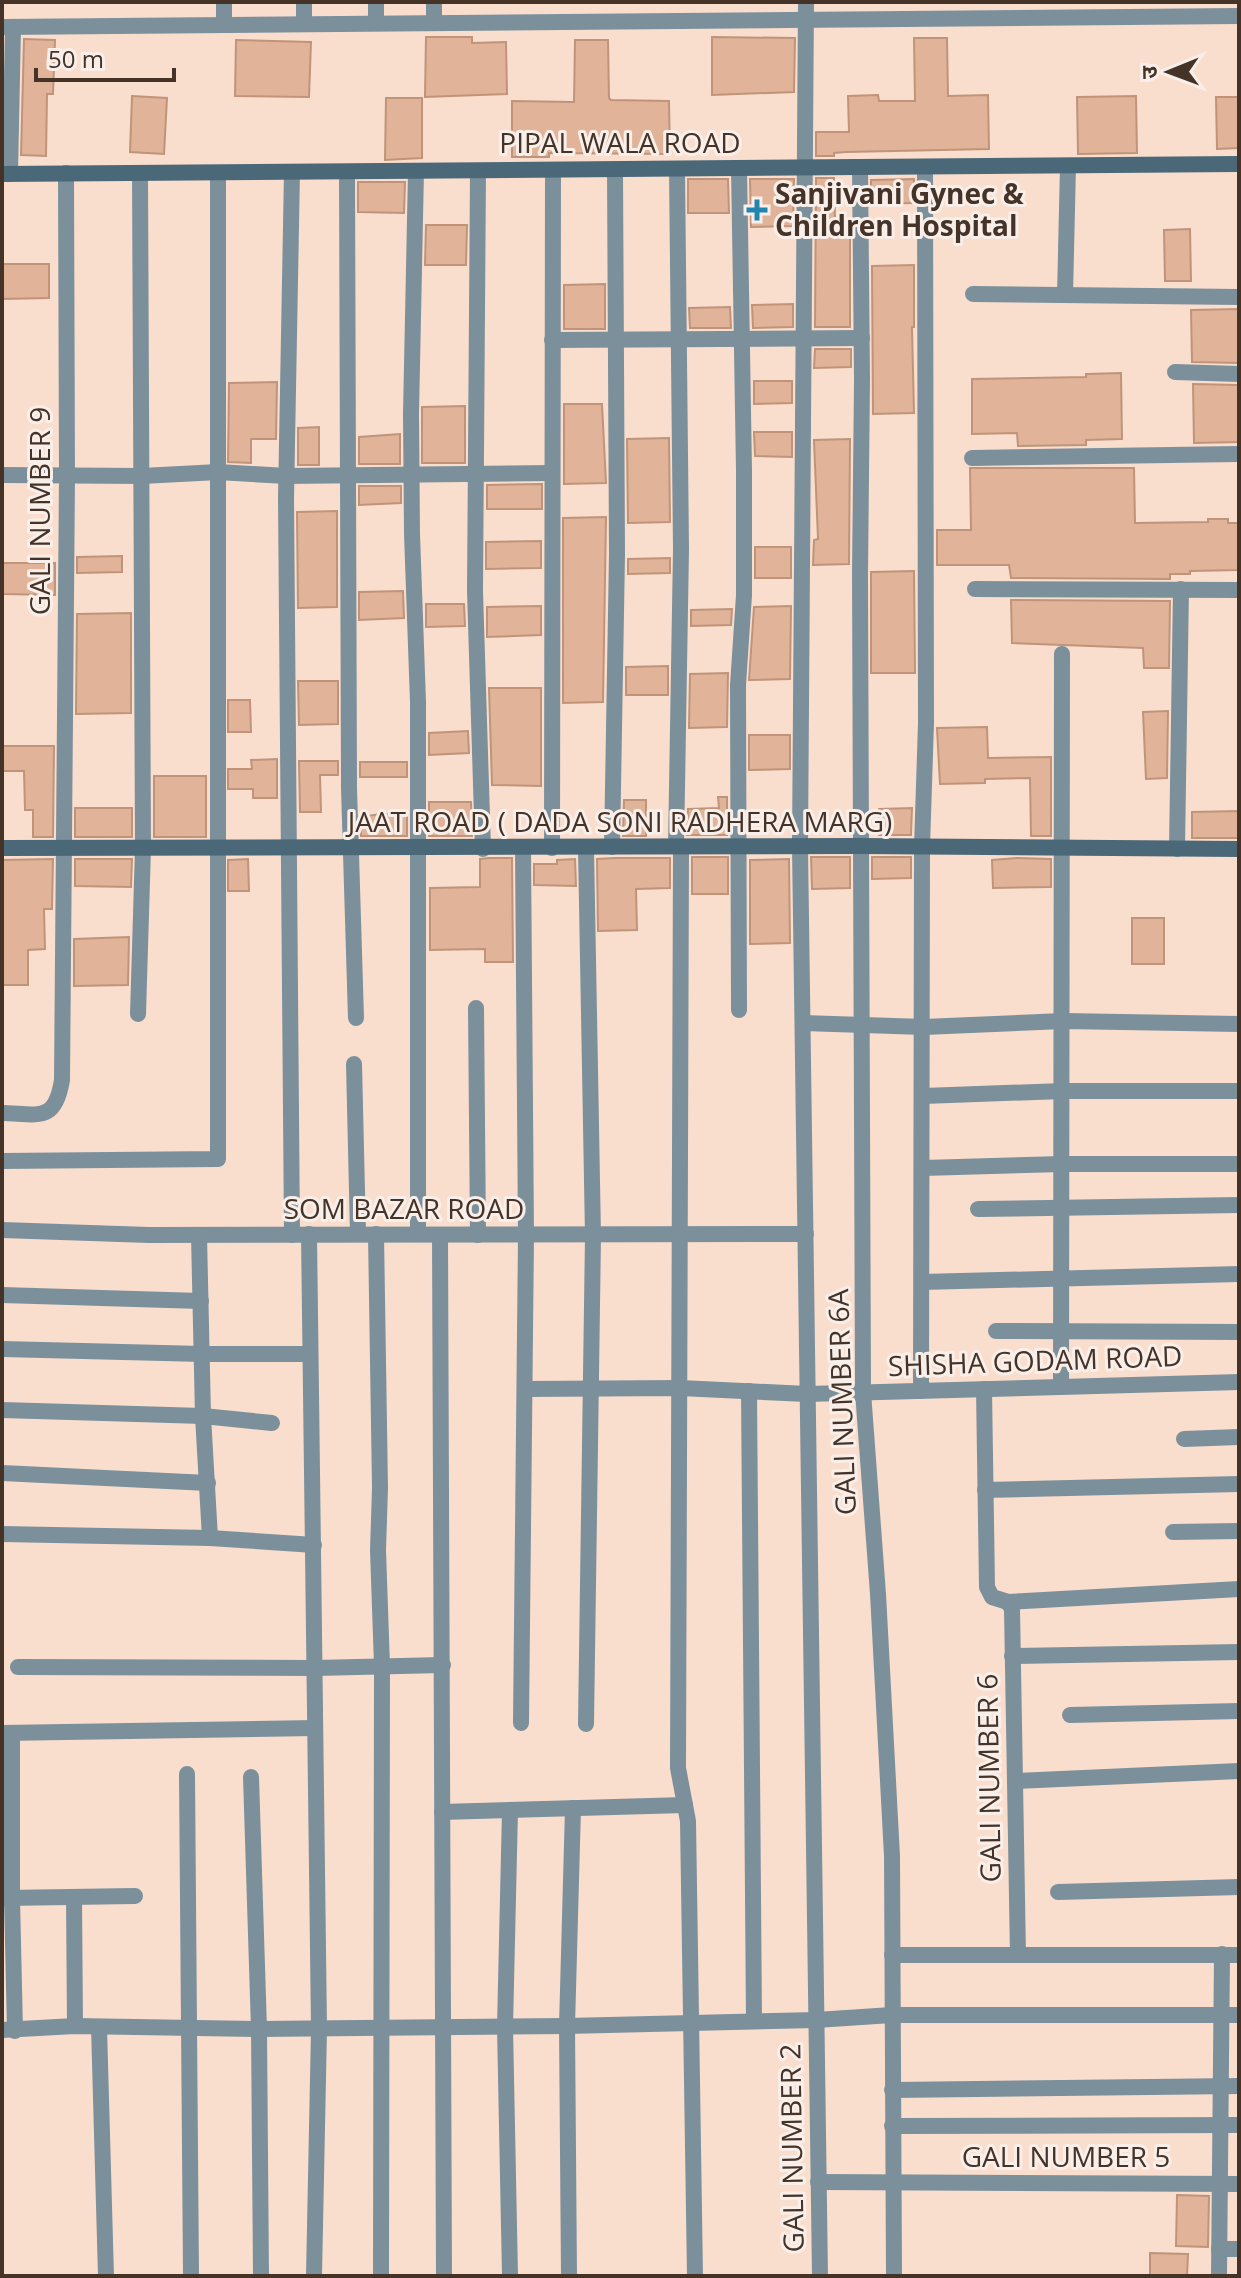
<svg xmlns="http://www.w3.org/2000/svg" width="1241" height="2278" font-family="'Open Sans','Noto Sans Devanagari',sans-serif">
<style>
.building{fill:#e1b499;stroke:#bf947a;stroke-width:2}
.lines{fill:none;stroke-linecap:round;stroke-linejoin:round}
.street{stroke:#7c909c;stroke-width:16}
.secondary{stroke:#4b6879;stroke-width:16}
.poi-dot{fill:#2384af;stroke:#f9efea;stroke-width:3}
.labels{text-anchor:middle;stroke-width:6;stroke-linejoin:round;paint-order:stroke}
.street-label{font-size:28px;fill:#453328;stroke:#f9efea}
.poi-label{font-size:28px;font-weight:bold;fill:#453328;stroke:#f9efea;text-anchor:start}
</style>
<rect width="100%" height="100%" fill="#fadecd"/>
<g class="building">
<polygon points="426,37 472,37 472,43 506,42 507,94 425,97"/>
<polygon points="712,37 795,38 794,92 712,95"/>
<polygon points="914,38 947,38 948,96 988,95 989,149 846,152 834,153 834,156 816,156 816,132 849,132 848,96 878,95 879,101 915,101"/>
<polygon points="24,39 55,40 53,94 47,94 46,156 21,155"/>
<polygon points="236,40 311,42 309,97 235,96"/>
<polygon points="575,40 608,40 609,98 611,100 669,101 670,154 549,153 549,157 512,157 512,101 574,102"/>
<polygon points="132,96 167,98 164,154 130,152"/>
<polygon points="1136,96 1137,153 1078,154 1077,97"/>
<polygon points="1216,97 1239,97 1239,148 1217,149"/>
<polygon points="386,98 422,98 422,158 385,160"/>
<polygon points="816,178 834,178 835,220 850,220 850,327 815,327"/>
<polygon points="688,179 728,179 729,213 688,213"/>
<polygon points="750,179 794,179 793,226 751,227"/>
<polygon points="914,179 914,203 871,204 871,180"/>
<polygon points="358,182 405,182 404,213 358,212"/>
<polygon points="426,225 467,225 466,265 425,265"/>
<polygon points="1190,229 1191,281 1165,281 1164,230"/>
<polygon points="2,264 49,264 49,298 2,299"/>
<polygon points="914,265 914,327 912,327 914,413 873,414 872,266"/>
<polygon points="605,284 605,329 564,329 564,285"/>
<polygon points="793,304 793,327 753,328 752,305"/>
<polygon points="730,307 731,328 690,328 689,308"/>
<polygon points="1239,309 1239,363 1192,362 1191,310"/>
<polygon points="815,349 851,349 851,367 814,368"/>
<polygon points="1121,373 1122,439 1086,440 1086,445 1018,446 1017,433 972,434 972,379 1086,377 1086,374"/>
<polygon points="754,381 792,381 792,403 754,404"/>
<polygon points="277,382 276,439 251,439 251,463 228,462 229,383"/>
<polygon points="1193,384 1238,385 1239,442 1194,443"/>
<polygon points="564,404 602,404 606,483 564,484"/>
<polygon points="465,406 465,463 422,463 422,407"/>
<polygon points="319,427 319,465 298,465 298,428"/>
<polygon points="754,432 792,432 792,457 755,456"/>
<polygon points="400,434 400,464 359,464 359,437"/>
<polygon points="669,438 670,522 628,523 627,439"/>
<polygon points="850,439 849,564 813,565 814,540 818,539 814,440"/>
<polygon points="970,468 1134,468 1135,523 1208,522 1208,519 1228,519 1228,523 1239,523 1239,570 1190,571 1190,574 1170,574 1170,579 1011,578 1009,565 937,565 937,530 971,530"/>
<polygon points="542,484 542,509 487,509 487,485"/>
<polygon points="359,486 401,486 401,503 359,505"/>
<polygon points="337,511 337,607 298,608 297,512"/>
<polygon points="606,517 603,702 563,703 563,518"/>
<polygon points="541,541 541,568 486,569 486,542"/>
<rect x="755" y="547" width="36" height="31"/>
<polygon points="122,556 122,572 77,573 77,557"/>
<polygon points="670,558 670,573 628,574 628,559"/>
<polygon points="2,563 55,563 55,595 2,594"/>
<polygon points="914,571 915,673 871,673 871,572"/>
<polygon points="403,591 404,618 359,620 359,592"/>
<polygon points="1011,600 1170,601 1169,668 1144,668 1143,648 1012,643"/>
<polygon points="426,604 464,604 465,626 426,627"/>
<polygon points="541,606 541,635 487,637 487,607"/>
<polygon points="791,606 790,679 749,680 754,607"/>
<polygon points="732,609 731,625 691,626 691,610"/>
<polygon points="131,613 131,713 76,714 77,614"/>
<polygon points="668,666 668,695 626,695 626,667"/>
<polygon points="728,673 727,727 689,728 690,674"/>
<polygon points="298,681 338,681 338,724 299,725"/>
<polygon points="489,688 541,688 541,786 492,785"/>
<polygon points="228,700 250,700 251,732 228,732"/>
<polygon points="1168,711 1167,778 1146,779 1143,712"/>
<polygon points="987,727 988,758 1051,757 1051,836 1031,836 1030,778 985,779 985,783 940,784 937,728"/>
<polygon points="468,731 469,753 429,755 429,733"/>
<polygon points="749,735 790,735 790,769 749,770"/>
<polygon points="2,746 54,746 53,837 33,837 33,810 25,810 24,771 2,771"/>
<polygon points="277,759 277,798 253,798 253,789 228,789 228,769 252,769 251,760"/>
<polygon points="299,761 338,761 338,775 320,775 321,812 300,812"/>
<rect x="360" y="762" width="47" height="15"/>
<rect x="154" y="776" width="52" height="61"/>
<polygon points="718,797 727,797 727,835 687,835 688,809 719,808"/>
<polygon points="624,800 646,800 646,836 623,836"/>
<polygon points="429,802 471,802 472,836 429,836"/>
<rect x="75" y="808" width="57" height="29"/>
<polygon points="912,808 911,835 879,835 879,809"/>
<polygon points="1239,811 1239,838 1192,838 1192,812"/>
<polygon points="380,814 407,814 407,836 361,836 361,817"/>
<rect x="692" y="857" width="36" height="37"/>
<polygon points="811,857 850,857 850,888 812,889"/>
<polygon points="872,857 911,857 911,878 872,879"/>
<polygon points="489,858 512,858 513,962 485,962 485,949 430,950 430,888 480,887 480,859"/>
<polygon points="615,858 670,858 670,888 636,889 637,930 598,931 597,859"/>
<polygon points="1017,858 1051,859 1051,887 993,888 992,860"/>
<polygon points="53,859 52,909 44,909 45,949 28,950 28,985 2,985 2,860"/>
<polygon points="75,859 132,859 131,887 75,886"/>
<polygon points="248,859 249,891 228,891 228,860"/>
<polygon points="575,859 576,886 534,885 534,864 557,864 557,860"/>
<polygon points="789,859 790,943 750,944 750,860"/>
<rect x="1132" y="918" width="32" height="46"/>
<polygon points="129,937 128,985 74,986 74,939"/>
<polygon points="1177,2195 1209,2196 1208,2247 1176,2246"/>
<polygon points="1150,2253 1188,2254 1187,2276 1150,2276"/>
</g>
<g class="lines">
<g class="street">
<polyline points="224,2 224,23"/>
<polyline points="304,2 304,22"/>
<polyline points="376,2 376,22"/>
<polyline points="434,2 434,21"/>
<polyline points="806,2 800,847 820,2276"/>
<polyline points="2,27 1239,16"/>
<polyline points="860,167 862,379 860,574 863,1392 878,1594 892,1856 894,2276"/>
<polyline points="739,168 744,471 744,595 738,685 739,1010"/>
<polyline points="416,171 411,414 412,534 418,702 418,1234"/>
<polyline points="478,171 475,591 483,849"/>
<polyline points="292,172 286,498 292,1235"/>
<polyline points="347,172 349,788 356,1018"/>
<polyline points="10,174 13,27"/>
<polyline points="973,294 1239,297"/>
<polyline points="1065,295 1068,166"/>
<polyline points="552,340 862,338"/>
<polyline points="1175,372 1239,374"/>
<polyline points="972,458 1239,454"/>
<polyline points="2,475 142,476 218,472 286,476 552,473"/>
<polyline points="975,589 1239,590"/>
<polyline points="612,847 617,554 615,170"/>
<polyline points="676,847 681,549 677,169"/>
<polyline points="681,847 678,1768 688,1821 695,2276"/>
<polyline points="552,848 553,170"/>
<polyline points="1177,849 1181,589"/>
<polyline points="476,1008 478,1235"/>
<polyline points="138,1014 143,848 140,173"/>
<polyline points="803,1023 924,1027 1063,1021 1239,1024"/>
<polyline points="354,1064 358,1234"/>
<polyline points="923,1096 1063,1091 1239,1091"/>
<path d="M 2,1113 C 39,1114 55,1123 62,1080 L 67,476 L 66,173"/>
<path d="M 2,1161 L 218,1159 C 215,831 218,502 218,173"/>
<polyline points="923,1168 1063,1164 1239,1164"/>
<polyline points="978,1209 1239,1205"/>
<polyline points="2,1230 149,1235 806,1234"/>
<polyline points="309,1234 319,2029 314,2276"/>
<polyline points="376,1234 380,1488 378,1550 382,1666 381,2276"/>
<polyline points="199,1235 203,1416 210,1538"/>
<polyline points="440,1235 444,2276"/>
<polyline points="922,1282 1239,1274"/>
<polyline points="2,1295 201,1301"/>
<polyline points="996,1331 1239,1332"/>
<polyline points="2,1349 203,1354 310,1354"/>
<polyline points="1061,1387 1062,654"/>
<polyline points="525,1389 680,1388 807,1394 1239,1382"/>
<polyline points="984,1389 987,1587 992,1597 1008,1602 1239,1589"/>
<polyline points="749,1391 754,2021"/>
<polyline points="921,1391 922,847 926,723 925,167"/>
<polyline points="2,1410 203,1416 272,1423"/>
<polyline points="1184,1439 1239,1437"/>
<polyline points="2,1473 208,1483"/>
<polyline points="985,1490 1239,1484"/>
<polyline points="1173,1532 1239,1531"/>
<polyline points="2,1534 210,1538 314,1545"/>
<polyline points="1008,1602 1012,1609 1018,1955"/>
<polyline points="1012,1656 1239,1652"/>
<polyline points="18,1667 315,1668 443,1665"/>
<polyline points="1070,1715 1239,1711"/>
<polyline points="521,1723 526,1235 523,848"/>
<polyline points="586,1724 593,1236 586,848"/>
<polyline points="2,1733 315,1728"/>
<polyline points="12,1733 12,1898 15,2031"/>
<polyline points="187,1774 191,2276"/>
<polyline points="251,1777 259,2029 261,2276"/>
<polyline points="1015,1781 1239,1771"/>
<polyline points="442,1812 685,1805"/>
<polyline points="1058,1892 1239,1887"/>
<polyline points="74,1897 75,2026"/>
<polyline points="4,1898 135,1896"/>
<polyline points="892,1955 1239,1955"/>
<polyline points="99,2027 106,2276"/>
<polyline points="2,2030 75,2026 259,2029 567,2026 816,2020 892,2015 1239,2015"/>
<polyline points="892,2090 1239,2086"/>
<polyline points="892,2126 1239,2125"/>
<polyline points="818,2182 1239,2184"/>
<polyline points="1219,2249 1239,2249"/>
<polyline points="510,2276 505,2027 510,1810"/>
<polyline points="569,2276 567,2026 573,1808"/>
<polyline points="1219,2276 1222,1954"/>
</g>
<g class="secondary">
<polyline points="2,174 1239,164"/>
<polyline points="2,848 860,846 1239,849"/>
</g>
</g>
<path class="poi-dot" d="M753 198h8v8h8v8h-8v8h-8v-8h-8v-8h8z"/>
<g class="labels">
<g class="street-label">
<text x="620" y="153">PIPAL WALA ROAD</text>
<text transform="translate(40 511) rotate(-90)" y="10">GALI NUMBER 9</text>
<text x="620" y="832">JAAT ROAD ( DADA SONI RADHERA MARG)</text>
<text x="404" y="1219">SOM BAZAR ROAD</text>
<text transform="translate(1035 1361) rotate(-2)" y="10">SHISHA GODAM ROAD</text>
<text transform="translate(842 1402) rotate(-92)" y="10">GALI NUMBER 6A</text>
<text transform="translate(989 1778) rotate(-91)" y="10">GALI NUMBER 6</text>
<text transform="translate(792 2148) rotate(-91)" y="10">GALI NUMBER 2</text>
<text x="1066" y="2167">GALI NUMBER 5</text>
</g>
<g class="poi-label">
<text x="775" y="204">Sanjivani Gynec &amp;<tspan x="775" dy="32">Children Hospital</tspan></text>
</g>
</g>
<rect width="1241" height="2278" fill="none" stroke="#453328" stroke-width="8"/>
<g transform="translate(1169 72) rotate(269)" stroke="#f9efea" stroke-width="6" paint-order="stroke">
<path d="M0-6L14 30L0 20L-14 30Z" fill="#453328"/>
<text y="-12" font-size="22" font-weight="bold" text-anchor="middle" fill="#453328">उ</text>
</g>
<path d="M36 68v12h138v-12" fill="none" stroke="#453328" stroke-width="4"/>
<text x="48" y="68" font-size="24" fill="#453328" stroke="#f9efea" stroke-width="6" paint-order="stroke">50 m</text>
</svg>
